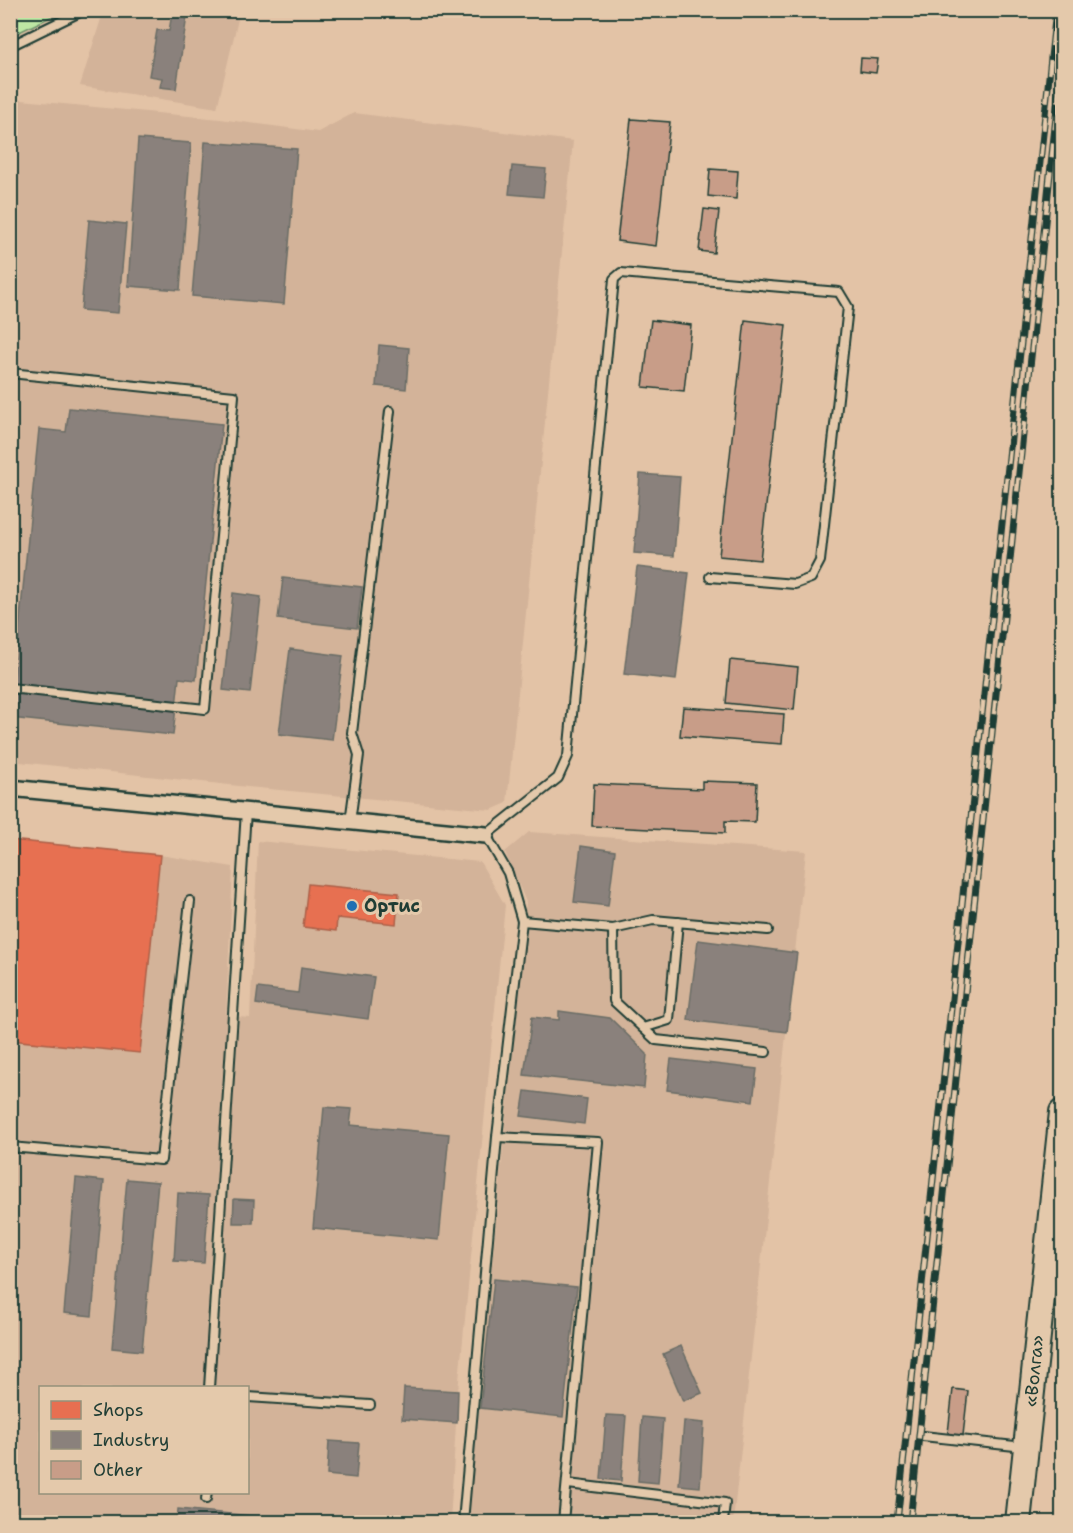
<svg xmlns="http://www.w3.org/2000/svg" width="1073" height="1533" font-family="'Shantell Sans',sans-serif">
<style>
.built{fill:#d3b399;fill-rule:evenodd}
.green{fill:#bde7a3;stroke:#6e926c;stroke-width:1.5}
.shops{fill:#e76f51;stroke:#ab6048;stroke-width:1.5}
.industry{fill:#8a817c;stroke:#6a6d66;stroke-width:1.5}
.building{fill:#c89d88;stroke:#1f3d34;stroke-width:1.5}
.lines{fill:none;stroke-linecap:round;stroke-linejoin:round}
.service-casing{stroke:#1f3d34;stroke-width:12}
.minor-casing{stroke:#1f3d34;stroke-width:20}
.trunk-casing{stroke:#1f3d34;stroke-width:28}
.service{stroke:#e4c9ab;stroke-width:8}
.minor{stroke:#e4c9ab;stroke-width:15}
.trunk{stroke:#e4c9ab;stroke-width:24}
.rail-casing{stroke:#1f3d34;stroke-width:7}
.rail{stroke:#e4c9ab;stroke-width:4.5;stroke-dasharray:14;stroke-linecap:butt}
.poi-dot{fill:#1f6fb2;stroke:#e4c9ab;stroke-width:2}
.labels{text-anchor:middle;stroke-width:6;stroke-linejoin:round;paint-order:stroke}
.poi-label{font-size:18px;font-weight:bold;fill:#1f3d34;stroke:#e4c9ab;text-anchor:start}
.street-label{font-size:18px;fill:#1f3d34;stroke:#e4c9ab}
</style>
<rect width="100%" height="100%" fill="#e3c3a6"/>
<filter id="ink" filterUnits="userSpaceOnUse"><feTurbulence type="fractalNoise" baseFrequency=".0167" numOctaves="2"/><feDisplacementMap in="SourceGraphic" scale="12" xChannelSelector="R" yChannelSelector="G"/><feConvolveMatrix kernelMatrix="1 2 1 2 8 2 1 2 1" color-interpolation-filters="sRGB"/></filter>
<g filter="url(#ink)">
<g class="built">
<polygon points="118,11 240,11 217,108 80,86 101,19"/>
<polygon points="11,99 220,119 318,132 354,113 573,141 507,803 491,810 248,787 11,761"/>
<polygon points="529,832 806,851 733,1522 468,1522 526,902 505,852"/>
<path d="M 10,840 L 160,855 L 233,867 L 226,1016 L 250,1018 L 258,841 L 480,862 L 505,905 L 458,1391 L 450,1522 L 11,1522 ZM 40,1388 L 248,1388 L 248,1492 L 40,1492 Z"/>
</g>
<polygon class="green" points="11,10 63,10 63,11 11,36"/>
<g class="shops">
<polygon points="10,840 160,855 140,1053 10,1040"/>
<polygon points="308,884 399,893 396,924 337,918 336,931 303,927"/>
</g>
<g class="industry">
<polygon points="172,14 187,16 176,89 160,87 162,78 149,76 157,30 169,31"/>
<polygon points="138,139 191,143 180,290 128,286"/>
<polygon points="205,142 297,149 284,304 192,296"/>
<polygon points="512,166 546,169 543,197 509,194"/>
<polygon points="89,220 126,224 118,313 81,310"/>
<polygon points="379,345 409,348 406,389 376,386"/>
<polygon points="69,408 222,424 196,680 179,678 173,735 10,718 39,429 66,432"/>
<polygon points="640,474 680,477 674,556 634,553"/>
<polygon points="637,567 689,573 676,680 624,674"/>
<polygon points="283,578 362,587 357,628 278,619"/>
<polygon points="233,593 261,597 250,693 223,690"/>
<polygon points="290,649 343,656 332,740 279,734"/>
<polygon points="581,846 615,851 608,906 574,902"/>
<polygon points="698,940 797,953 787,1032 688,1020"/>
<polygon points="301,967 374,977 368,1019 256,1004 258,988 298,993"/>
<polygon points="559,1011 610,1018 647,1054 644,1088 524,1075 532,1017 559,1020"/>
<polygon points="671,1059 757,1069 753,1101 667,1090"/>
<polygon points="525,1091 587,1099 584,1124 521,1116"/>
<polygon points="324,1107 352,1109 350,1125 449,1134 439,1240 313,1228"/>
<polygon points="76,1178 104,1181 92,1316 64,1313"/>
<polygon points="127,1179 158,1182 142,1351 112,1348"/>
<polygon points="178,1193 209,1195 204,1263 174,1261"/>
<polygon points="234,1199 254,1200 253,1223 233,1223"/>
<polygon points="494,1279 577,1287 563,1417 480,1408"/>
<polygon points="681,1346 702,1393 683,1401 663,1354"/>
<polygon points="404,1388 458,1391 457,1423 402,1419"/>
<polygon points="606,1415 626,1416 621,1481 601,1479"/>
<polygon points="642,1417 663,1419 658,1483 638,1481"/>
<polygon points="684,1421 704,1423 700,1487 679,1485"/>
<polygon points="329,1441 359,1443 356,1478 327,1475"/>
<polygon points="178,1509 307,1521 307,1522 177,1522"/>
</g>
<g class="building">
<polygon points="861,58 878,59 876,73 860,71"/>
<polygon points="631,119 670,122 656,246 617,241"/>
<polygon points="710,169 738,171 736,199 708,196"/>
<polygon points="704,209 719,211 714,253 699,251"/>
<polygon points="651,320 691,325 684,391 643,387"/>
<polygon points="745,320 786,325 760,560 719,556"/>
<polygon points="730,660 798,667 794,710 726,703"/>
<polygon points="683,707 784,714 782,744 680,736"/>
<polygon points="702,781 757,783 755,822 725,821 725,833 592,826 594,784 702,789"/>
<polygon points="953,1389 968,1391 962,1444 947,1442"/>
</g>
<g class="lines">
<g class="service-casing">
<g id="service">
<polyline points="10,46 84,10"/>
<polyline points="10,373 234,396 205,709 10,688"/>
<polyline points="350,822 359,755 352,733 390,411"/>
<polyline points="522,921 613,929 653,920 768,930"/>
<polyline points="613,929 614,1001 656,1040 766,1052"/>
<polyline points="643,1028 669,1020 678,922"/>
<polyline points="497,1137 598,1142 563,1522"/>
<polyline points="10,1147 161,1160 190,901"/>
<polyline points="209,1388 246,811"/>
<polyline points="248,1397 370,1405"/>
<polyline points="923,1436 1024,1447"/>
<polyline points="568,1484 725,1503 723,1522"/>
<polyline points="206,1499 207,1492"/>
<polyline points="463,1522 497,1137 522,921 508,873 486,835 558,778 568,756 614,279 621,273 839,292 848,307 820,561 811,578 795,584 710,577"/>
</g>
</g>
<g class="minor-casing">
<polyline id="minor" points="10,788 486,835"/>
</g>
<g class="trunk-casing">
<polyline id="trunk" points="1018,1522 1062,1112"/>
</g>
<use href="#service" class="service"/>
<use href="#minor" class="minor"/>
<use href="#trunk" class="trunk"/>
<g class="rail-casing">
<g id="rail">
<polyline points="897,1522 1056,10"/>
<polyline points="910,1522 1062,59"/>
</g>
</g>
<use href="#rail" class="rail"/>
</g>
</g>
<circle class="poi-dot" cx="352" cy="906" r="6"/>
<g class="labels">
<g class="poi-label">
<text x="364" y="912">Ортис</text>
</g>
<g class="street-label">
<text transform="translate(1034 1371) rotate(-84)" y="6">«Волга»</text>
</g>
</g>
<rect width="1073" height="1533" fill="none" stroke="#e4c9ab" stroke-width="36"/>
<rect x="18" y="18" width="1037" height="1497" fill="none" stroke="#1f3d34" stroke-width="2" filter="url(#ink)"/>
<rect x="39" y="1386" width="210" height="108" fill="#e4c9ab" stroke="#95917b" stroke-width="1.5"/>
<rect x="51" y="1401" width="30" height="18" fill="#e76f51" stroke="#95917b" stroke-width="1.5"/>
<text x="93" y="1416" font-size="18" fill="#1f3d34">Shops</text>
<rect x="51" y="1431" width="30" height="18" fill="#8a817c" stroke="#95917b" stroke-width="1.5"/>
<text x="93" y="1446" font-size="18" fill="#1f3d34">Industry</text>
<rect x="51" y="1461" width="30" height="18" fill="#c89d88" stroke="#95917b" stroke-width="1.5"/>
<text x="93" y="1476" font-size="18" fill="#1f3d34">Other</text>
</svg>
